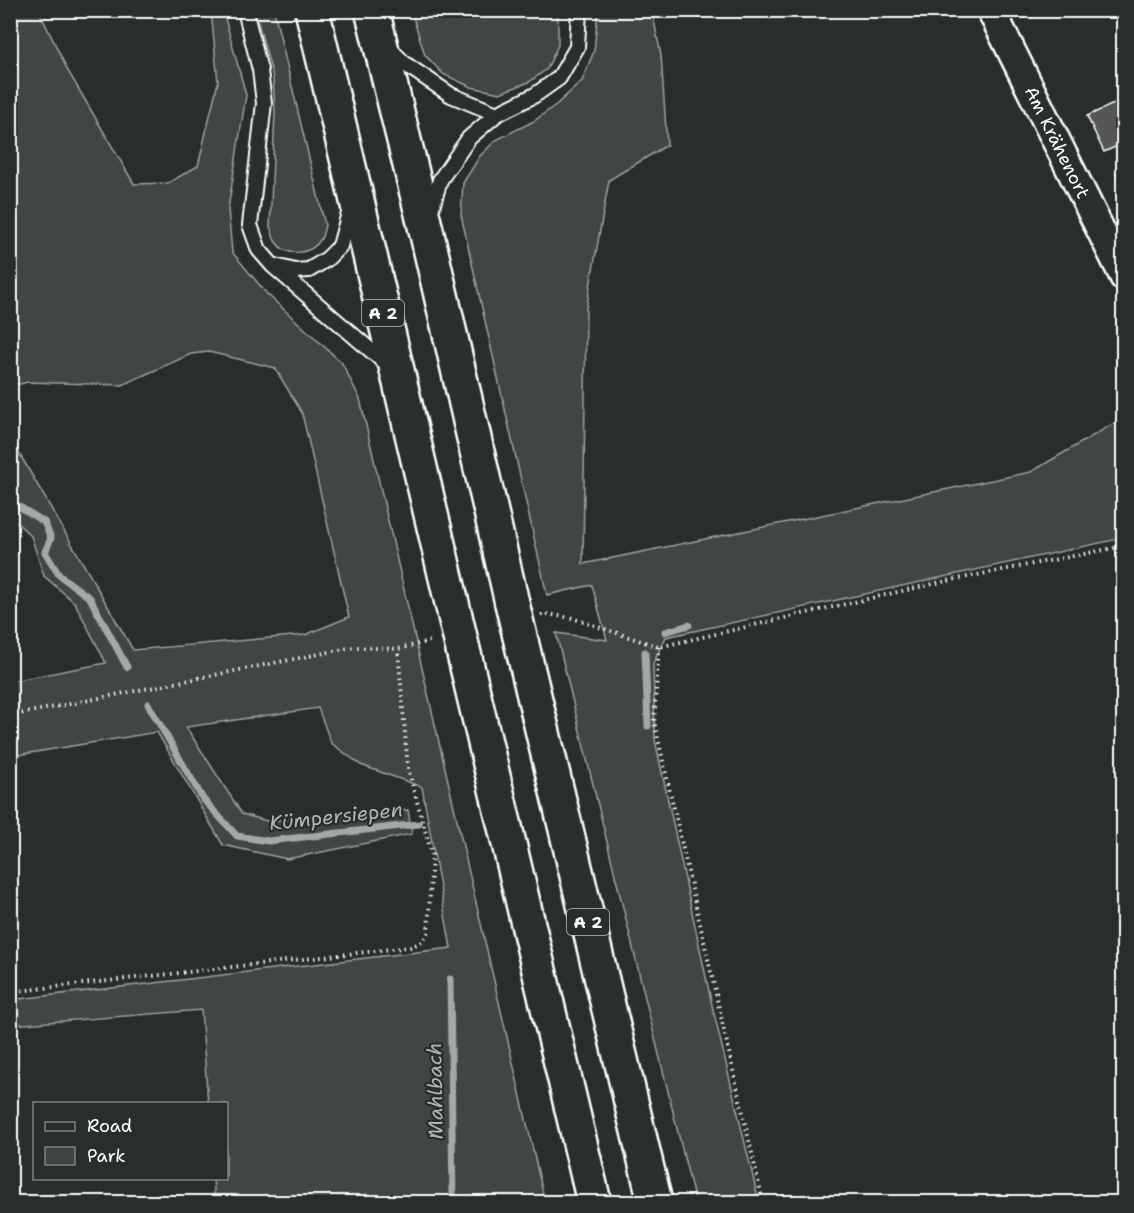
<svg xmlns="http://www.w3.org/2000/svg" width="1134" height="1213" font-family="'Shantell Sans',sans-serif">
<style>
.green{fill:#414445;stroke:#a0a2a2;stroke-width:1.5}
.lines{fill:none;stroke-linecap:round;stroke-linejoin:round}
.stream{stroke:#a6a7a7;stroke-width:7}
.building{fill:#555758;stroke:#fff;stroke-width:1.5}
.lane-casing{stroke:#fff;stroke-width:18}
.street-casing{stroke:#fff;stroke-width:32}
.highway-casing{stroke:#fff;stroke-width:38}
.path{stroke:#fff;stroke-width:4;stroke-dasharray:1.5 4.5;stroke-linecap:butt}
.lane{stroke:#2a2d2e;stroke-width:14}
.street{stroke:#2a2d2e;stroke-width:27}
.highway{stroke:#2a2d2e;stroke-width:33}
.highway-bridge-casing{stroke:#fff;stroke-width:38;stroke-linecap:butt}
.highway-bridge{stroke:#2a2d2e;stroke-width:33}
.labels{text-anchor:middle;stroke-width:4.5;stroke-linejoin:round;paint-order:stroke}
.shield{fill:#2a2d2e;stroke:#bfc0c0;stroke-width:1.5}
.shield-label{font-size:16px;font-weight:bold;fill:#fff}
.street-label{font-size:18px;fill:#fff;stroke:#2a2d2e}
.water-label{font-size:20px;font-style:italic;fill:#b4b6b6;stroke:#2a2d2e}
</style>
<rect width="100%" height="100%" fill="#2a2d2e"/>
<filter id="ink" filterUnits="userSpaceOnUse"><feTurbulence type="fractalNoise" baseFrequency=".0167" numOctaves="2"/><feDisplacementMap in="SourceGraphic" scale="12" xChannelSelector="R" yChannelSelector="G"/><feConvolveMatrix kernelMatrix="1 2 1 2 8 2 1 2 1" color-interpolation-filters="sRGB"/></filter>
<g filter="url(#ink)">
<g class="green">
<polygon points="11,10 39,11 68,71 134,184 168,183 198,166 218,82 211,11 223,11 246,95 228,209 232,252 267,294 342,363 360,399 545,1202 215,1202 213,1179 226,1178 226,1104 208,1103 201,1010 11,1025 11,1000 451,948 422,787 361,765 331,743 318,708 186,727 242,814 267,821 408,810 412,834 287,859 223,845 157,732 11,756 11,681 106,663 75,603 44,576 31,536 11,517 11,439 133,650 305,635 349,617 302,413 275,368 209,352 191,354 122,385 28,382 11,386"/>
<path d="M 255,11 L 274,11 L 325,225 C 324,229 323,235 321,239 C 311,255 286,258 275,241 C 273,237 272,231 270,227 L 275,112 L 273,77 Z"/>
<polygon points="411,11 558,11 558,45 547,69 529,82 500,93 471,87 443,74 425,55"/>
<polygon points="598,11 652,11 661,55 667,145 609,180 586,309 583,564 1031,472 1123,418 1123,538 666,637 653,664 655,740 712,1005 759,1202 695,1202 556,633 607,640 592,585 547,595 461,215 463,183 480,156 496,140 534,121 557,104 582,81 594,51"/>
</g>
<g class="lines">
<g class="stream">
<polyline points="10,501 44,522 51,538 45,552 59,575 90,598 127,667"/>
<polyline points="665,632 689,625"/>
<polyline points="645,652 648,726"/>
<polyline points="148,704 203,799 237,836 268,841 419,824"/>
<polyline points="450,979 453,1202"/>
</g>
</g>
<g class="building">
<polygon points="1118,102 1124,113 1124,143 1104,152 1087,116"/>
<polygon points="1124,170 1124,188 1116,174"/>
</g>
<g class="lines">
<g class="lane-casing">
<g id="lane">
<polyline points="245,10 260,70 264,103 250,225 259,250 273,266 390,367"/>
<polyline points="390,49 405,64 451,95 497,114"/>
<polyline points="430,214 440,180 469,138 497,114 535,95 559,78 577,47 579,10"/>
<polyline points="275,266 295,271 309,270 327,259 340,246 350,209"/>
</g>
</g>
<g class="street-casing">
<g id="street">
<path id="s1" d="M 991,10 L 1124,277"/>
</g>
</g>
<g class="highway-casing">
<g id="highway">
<polyline points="312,10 455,616"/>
<polyline points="372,10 426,230 512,603"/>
<polyline points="521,641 655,1202"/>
<polyline points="464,654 594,1202"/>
</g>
</g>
<g class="path">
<polyline points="541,615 546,614 572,618 659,647 937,583 1124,546"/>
<polyline points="659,647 654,721 763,1202"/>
<polyline points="10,716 354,647 398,649 434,640"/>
<polyline points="10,992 410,947 422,942 428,933 432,855 408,769 398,649"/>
</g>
<use href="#lane" class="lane"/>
<use href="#street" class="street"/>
<use href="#highway" class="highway"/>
<g class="highway-bridge-casing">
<g id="highway-bridge">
<polyline points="512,603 521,641"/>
<polyline points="455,616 464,654"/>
</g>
</g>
<use href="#highway-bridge" class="highway-bridge"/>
</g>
</g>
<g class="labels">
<g class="shield">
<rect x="362" y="300" width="42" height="26" rx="4.5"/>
<rect x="567" y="909" width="42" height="26" rx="4.5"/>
</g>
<g class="shield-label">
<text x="383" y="319">A 2</text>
<text x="588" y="928">A 2</text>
</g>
<g class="street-label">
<text dy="6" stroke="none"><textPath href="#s1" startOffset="148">Am Krähenort</textPath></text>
</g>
<g class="water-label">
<text transform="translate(336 816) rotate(-6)" y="7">Kümpersiepen</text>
<text transform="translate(435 1091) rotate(-91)" y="7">Mahlbach</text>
</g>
</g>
<rect width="1134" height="1213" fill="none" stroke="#2a2d2e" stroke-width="36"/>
<rect x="18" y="18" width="1098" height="1177" fill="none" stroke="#fff" stroke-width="2" filter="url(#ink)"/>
<rect x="33" y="1102" width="195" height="78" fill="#2a2d2e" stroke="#7f8182" stroke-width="1.5"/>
<rect x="45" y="1122" width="30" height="9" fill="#2a2d2e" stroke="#7f8182" stroke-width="1.5"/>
<text x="87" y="1132" font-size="18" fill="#ffffff">Road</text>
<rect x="45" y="1147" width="30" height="18" fill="#414445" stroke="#7f8182" stroke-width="1.5"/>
<text x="87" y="1162" font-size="18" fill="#ffffff">Park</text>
</svg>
